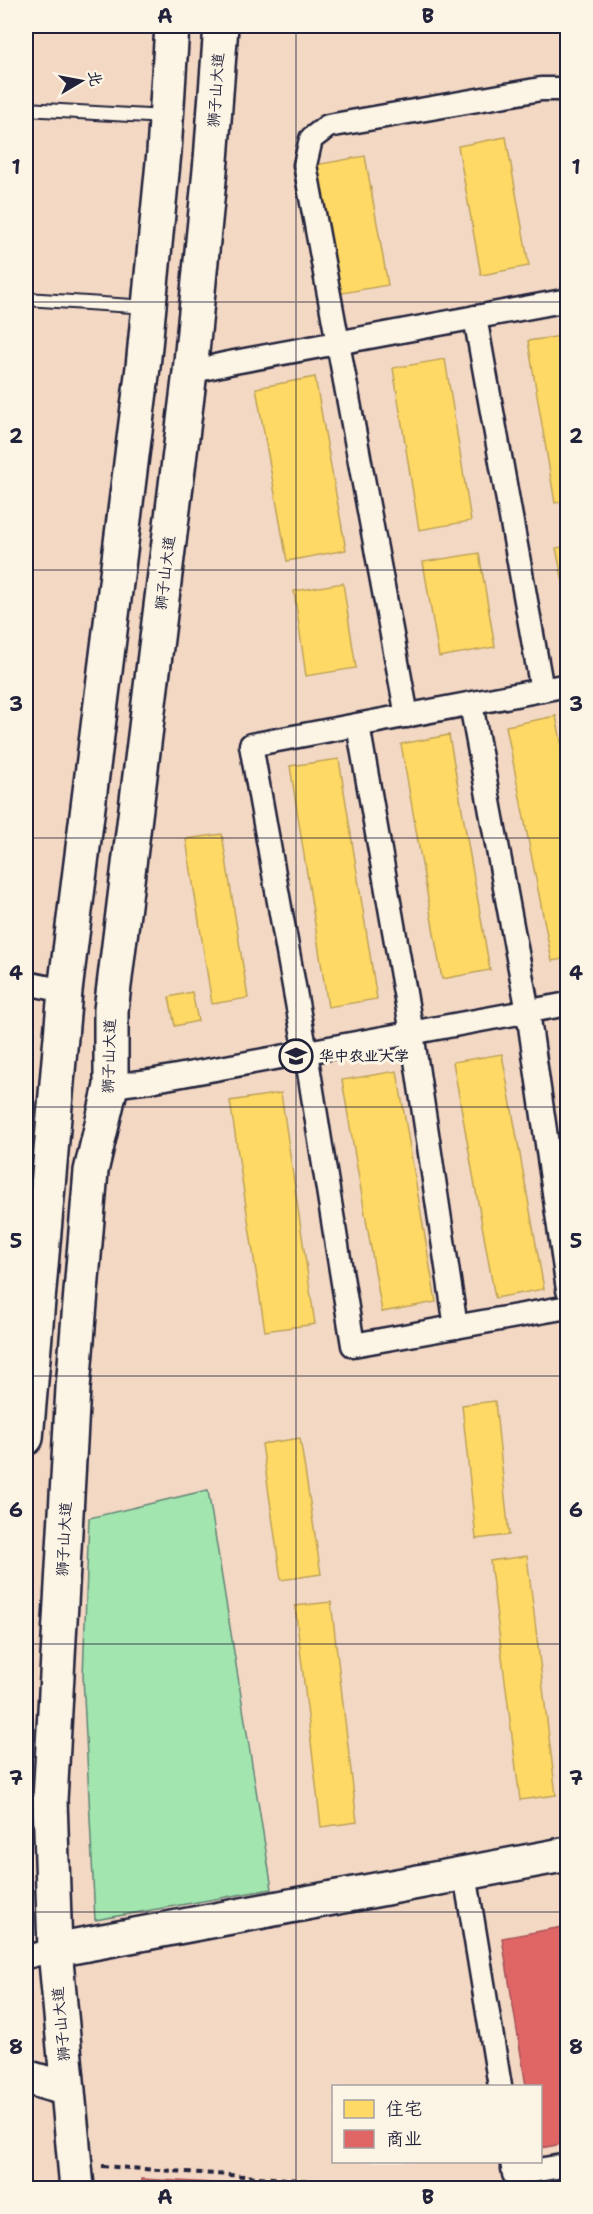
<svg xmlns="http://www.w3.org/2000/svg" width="593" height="2214" font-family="'Shantell Sans','LXGW WenKai TC',sans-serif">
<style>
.built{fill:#f3d8c4;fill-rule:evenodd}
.green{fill:#a2e5af;stroke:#628475;stroke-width:1.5}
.homes{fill:#ffd966;stroke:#bda259;stroke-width:1.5}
.shops{fill:#e06666;stroke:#a75259;stroke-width:1.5}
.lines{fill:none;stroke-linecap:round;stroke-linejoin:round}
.lane-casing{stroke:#22223b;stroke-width:16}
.street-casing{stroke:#22223b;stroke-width:27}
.secondary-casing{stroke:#22223b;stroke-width:38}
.path{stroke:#22223b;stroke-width:4;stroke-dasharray:6 4.5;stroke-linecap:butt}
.lane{stroke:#fcf5e5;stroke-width:12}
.street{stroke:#fcf5e5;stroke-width:22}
.secondary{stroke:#fcf5e5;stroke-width:33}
.grid{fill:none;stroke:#22223b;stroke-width:1.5;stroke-opacity:0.55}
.labels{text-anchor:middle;stroke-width:6;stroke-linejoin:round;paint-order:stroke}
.street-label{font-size:15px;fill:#22223b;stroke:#fcf5e5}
.poi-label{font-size:15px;font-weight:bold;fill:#22223b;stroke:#fcf5e5;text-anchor:start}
.neatline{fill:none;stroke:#22223b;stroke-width:2}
.grid-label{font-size:20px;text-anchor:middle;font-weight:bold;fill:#22223b}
</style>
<rect width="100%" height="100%" fill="#f8e8d6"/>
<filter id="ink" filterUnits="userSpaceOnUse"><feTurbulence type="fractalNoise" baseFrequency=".0167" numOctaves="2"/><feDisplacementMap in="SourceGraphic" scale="12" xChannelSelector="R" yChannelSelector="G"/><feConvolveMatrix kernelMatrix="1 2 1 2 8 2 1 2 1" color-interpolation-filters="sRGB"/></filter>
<g filter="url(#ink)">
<path class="built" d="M 26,26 L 567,26 L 567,2188 L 26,2188 ZM 334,2086 L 540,2086 L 540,2162 L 334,2162 Z"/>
<polygon class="green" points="208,1490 272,1889 95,1920 83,1676 89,1518"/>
<g class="homes">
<polygon points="506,137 529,266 481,275 458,146"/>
<polygon points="365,156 388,285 337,294 315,165"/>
<polygon points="568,335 568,501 555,503 528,341"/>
<polygon points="445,359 471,521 419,530 393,368"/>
<polygon points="315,377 346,550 287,561 256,388"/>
<polygon points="568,546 568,607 556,548"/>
<polygon points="479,553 495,647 439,657 423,562"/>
<polygon points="343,583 356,668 306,676 294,591"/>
<polygon points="556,716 568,776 568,958 552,961 506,726"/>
<polygon points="449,735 490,970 442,979 401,744"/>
<polygon points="339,759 377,999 328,1007 290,766"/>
<polygon points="222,834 248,998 212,1004 186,839"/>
<polygon points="192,992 198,1021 175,1026 169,997"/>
<polygon points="502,1054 544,1289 495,1298 453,1062"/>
<polygon points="397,1071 436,1302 382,1312 342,1080"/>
<polygon points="281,1093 315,1324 265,1331 230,1101"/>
<polygon points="495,1401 509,1535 476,1539 462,1405"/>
<polygon points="300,1438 321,1574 281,1580 262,1444"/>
<polygon points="527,1556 556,1795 520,1800 490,1561"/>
<polygon points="331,1602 357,1822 321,1827 295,1606"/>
</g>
<g class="shops">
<polygon points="568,1926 568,2143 540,2148 540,2086 526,2086 502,1938"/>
<polygon points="142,2179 301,2188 141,2188"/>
</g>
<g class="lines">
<g class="lane-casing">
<g id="lane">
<polyline points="26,109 165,117"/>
<polyline points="26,299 148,307"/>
</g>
</g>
<g class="street-casing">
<g id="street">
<polyline points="475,317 542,690"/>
<polyline points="190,372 229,363 568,300"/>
<polyline points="568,685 251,745 306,1053 353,1345 568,1307"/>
<polyline points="471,704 528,1012 568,1290"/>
<polyline points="407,716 305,165 311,139 328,126 541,89 568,89"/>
<polyline points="358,725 412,1033 456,1327"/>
<polyline points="26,983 65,991"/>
<polyline points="111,1086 150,1081 568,1004"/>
<polyline points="465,1874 500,2086"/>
<polyline points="26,1957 55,1950"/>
<polyline points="512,2162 514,2174 568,2165"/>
</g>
</g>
<g class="secondary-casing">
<g id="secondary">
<polyline points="26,1438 65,991 143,367 164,152 172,26"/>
<polyline points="55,1950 568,1854"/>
<polyline points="26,2077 67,2089"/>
<polyline points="77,2188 55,1950 50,1800 73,1388 91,1171 111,1086 111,1010 190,372 211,160 221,26"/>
</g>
</g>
<polyline class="path" points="102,2166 413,2188"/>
<use href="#lane" class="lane"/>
<use href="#street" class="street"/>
<use href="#secondary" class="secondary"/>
</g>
</g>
<path class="grid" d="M 296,26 L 296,2188M 26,302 L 568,302M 26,570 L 568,570M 26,838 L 568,838M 26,1107 L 568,1107M 26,1376 L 568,1376M 26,1644 L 568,1644M 26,1912 L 568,1912"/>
<defs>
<g id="university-ring" transform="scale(1.725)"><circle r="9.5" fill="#fcf5e5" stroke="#22223b" stroke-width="1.5"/><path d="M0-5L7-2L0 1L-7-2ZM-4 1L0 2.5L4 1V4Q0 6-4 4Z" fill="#22223b"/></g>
</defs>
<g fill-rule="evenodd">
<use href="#university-ring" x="296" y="1056"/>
</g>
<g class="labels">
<g class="street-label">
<text transform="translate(216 90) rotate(-86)" y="5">狮子山大道</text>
<text transform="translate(165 573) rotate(-83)" y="5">狮子山大道</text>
<text transform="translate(109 1056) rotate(-88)" y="5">狮子山大道</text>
<text transform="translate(64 1539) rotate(-87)" y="5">狮子山大道</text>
<text transform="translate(61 2024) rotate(-95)" y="5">狮子山大道</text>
</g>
<g class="poi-label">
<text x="319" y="1061">华中农业大学</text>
</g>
</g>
<rect width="593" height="2214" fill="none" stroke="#fcf5e5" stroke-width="66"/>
<rect x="332" y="2085" width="210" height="78" fill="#fcf5e5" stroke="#a5a1a1" stroke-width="1.5"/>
<rect x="344" y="2100" width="30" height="18" fill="#ffd966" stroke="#a5a1a1" stroke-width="1.5"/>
<text x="386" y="2115" font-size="18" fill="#22223b">住宅</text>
<rect x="344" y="2130" width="30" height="18" fill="#e06666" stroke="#a5a1a1" stroke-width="1.5"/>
<text x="386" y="2145" font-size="18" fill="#22223b">商业</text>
<g transform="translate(81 81) rotate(80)" stroke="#fcf5e5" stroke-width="4.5" paint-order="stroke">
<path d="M0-4.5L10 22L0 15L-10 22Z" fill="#22223b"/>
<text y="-9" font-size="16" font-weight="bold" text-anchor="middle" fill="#22223b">北</text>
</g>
<rect x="33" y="33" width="527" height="2148" class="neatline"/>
<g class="grid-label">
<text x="165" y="23">A</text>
<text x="428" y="23">B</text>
<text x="16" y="174">1</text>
<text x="576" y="174">1</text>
<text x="16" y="443">2</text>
<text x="576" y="443">2</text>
<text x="16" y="711">3</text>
<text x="576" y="711">3</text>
<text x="16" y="980">4</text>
<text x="576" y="980">4</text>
<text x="16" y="1248">5</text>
<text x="576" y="1248">5</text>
<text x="16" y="1517">6</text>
<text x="576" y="1517">6</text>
<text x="16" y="1785">7</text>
<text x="576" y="1785">7</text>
<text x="16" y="2054">8</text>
<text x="576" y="2054">8</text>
<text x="165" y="2204">A</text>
<text x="428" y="2204">B</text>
</g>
</svg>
